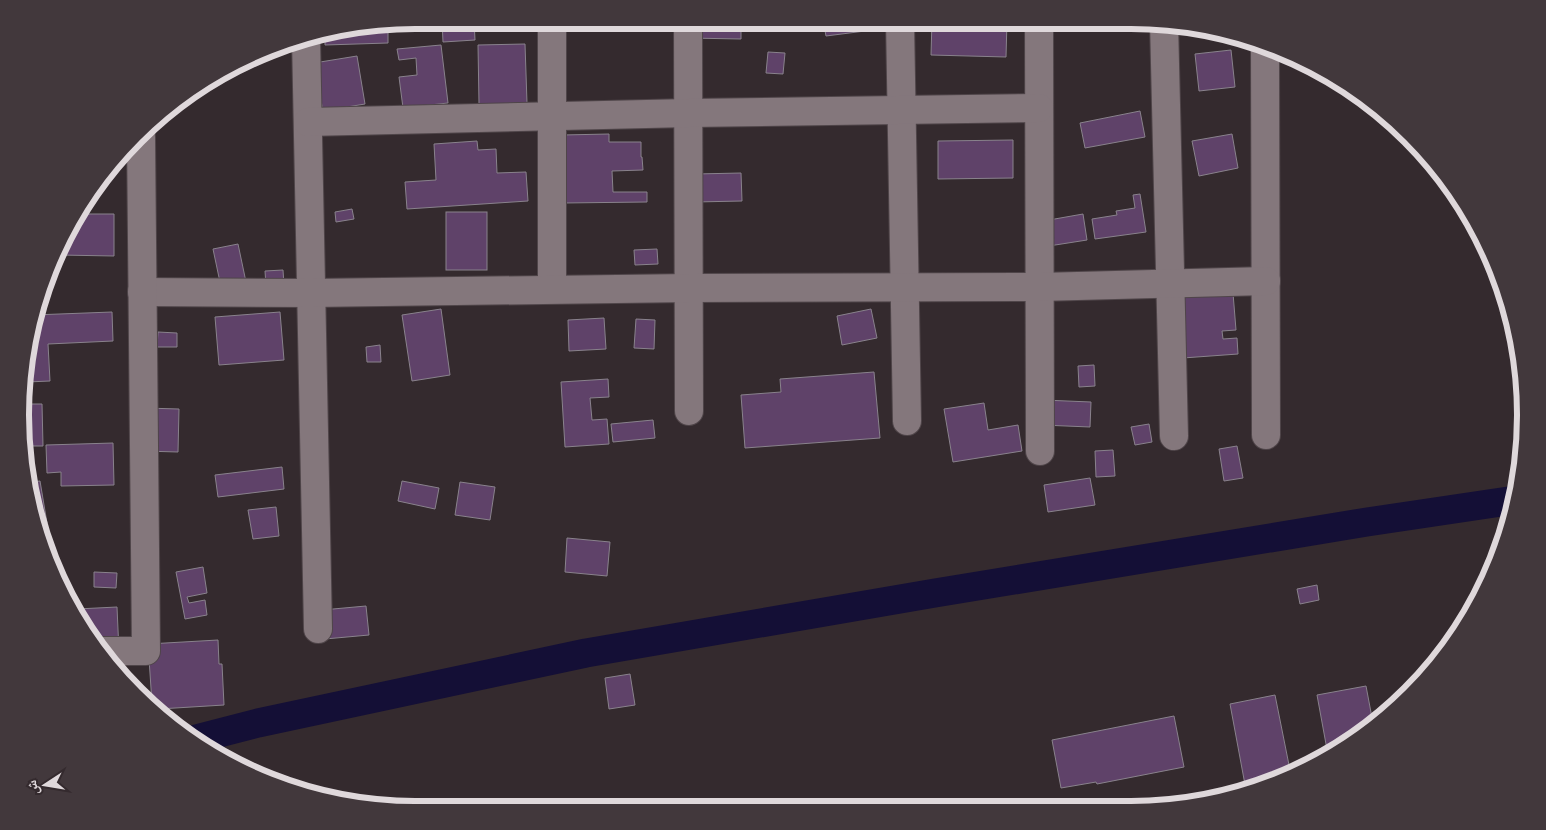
<svg xmlns="http://www.w3.org/2000/svg" width="1546" height="830" font-family="'Work Sans','Noto Naskh Arabic',sans-serif">
<style>
.lines{fill:none;stroke-linecap:round;stroke-linejoin:round}
.canal{stroke:#140f36;stroke-width:29}
.building{fill:#5f4269;stroke:#89828c}
.minor-casing{stroke:#4f4549;stroke-width:30}
.minor{stroke:#84777c;stroke-width:28}
.rim{fill:none;stroke:#dfd8db;stroke-width:6}
</style>
<rect width="100%" height="100%" fill="#342a2e"/>
<g class="lines">
<polyline class="canal" points="196,739 258,723 586,653 935,593 1367,522 1515,500"/>
</g>
<g class="building">
<polygon points="442,20 474,20 475,40 443,42"/>
<polygon points="689,20 741,20 741,39 688,38"/>
<polygon points="823,20 863,21 865,31 826,36"/>
<polygon points="932,21 1007,21 1006,57 931,55"/>
<polygon points="388,25 388,43 325,45 325,35"/>
<polygon points="525,44 527,103 479,104 478,45"/>
<polygon points="441,45 448,103 403,108 399,77 417,75 416,58 399,60 397,49"/>
<polygon points="1231,50 1235,87 1199,91 1195,54"/>
<polygon points="768,52 785,53 783,74 766,73"/>
<polygon points="357,56 365,104 323,111 314,63"/>
<polygon points="1140,111 1145,137 1085,148 1080,123"/>
<polygon points="609,134 609,142 641,142 641,157 642,157 643,170 612,171 613,192 647,192 647,202 563,203 562,135"/>
<polygon points="1232,134 1238,168 1199,176 1192,141"/>
<polygon points="1013,140 1013,178 938,179 938,141"/>
<polygon points="477,141 478,150 496,149 497,173 526,172 528,201 407,209 405,182 436,180 434,144"/>
<polygon points="741,173 742,201 695,202 695,174"/>
<polygon points="1140,194 1146,232 1095,239 1092,219 1117,215 1116,211 1135,208 1133,195"/>
<polygon points="352,209 354,219 336,222 335,212"/>
<rect x="446" y="212" width="41" height="58"/>
<polygon points="78,214 114,214 114,256 59,255"/>
<polygon points="1083,214 1087,240 1036,248 1032,223"/>
<polygon points="238,244 246,282 221,287 213,249"/>
<polygon points="657,249 658,264 635,265 634,250"/>
<polygon points="283,270 284,285 266,286 265,271"/>
<polygon points="1233,293 1236,330 1222,331 1223,339 1237,338 1238,354 1169,359 1180,297"/>
<polygon points="441,309 450,375 412,381 402,315"/>
<polygon points="871,309 877,338 842,345 837,316"/>
<polygon points="112,312 113,341 48,344 50,381 27,382 33,315"/>
<polygon points="280,312 284,360 219,365 215,317"/>
<polygon points="604,318 606,349 569,351 568,320"/>
<polygon points="636,319 655,320 654,349 634,348"/>
<polygon points="158,332 177,333 177,347 157,347"/>
<polygon points="380,345 381,362 367,362 366,347"/>
<polygon points="1094,365 1095,386 1079,387 1078,366"/>
<polygon points="874,372 880,438 745,448 741,395 781,392 780,379"/>
<polygon points="608,379 609,397 590,398 592,420 607,419 609,444 565,447 561,382"/>
<polygon points="1043,400 1091,402 1090,427 1042,425"/>
<polygon points="984,403 988,430 1018,425 1022,451 953,462 944,409"/>
<polygon points="24,404 42,404 43,446 22,446 21,441"/>
<polygon points="145,408 179,409 178,452 143,451"/>
<polygon points="653,420 655,438 613,442 611,424"/>
<polygon points="1149,424 1152,442 1135,445 1131,427"/>
<polygon points="113,443 114,485 61,486 61,472 47,473 46,445"/>
<polygon points="1237,446 1243,478 1224,481 1219,449"/>
<polygon points="1113,450 1115,476 1096,477 1095,451"/>
<polygon points="282,467 284,489 218,497 215,475"/>
<polygon points="1090,478 1095,505 1048,512 1044,485"/>
<polygon points="40,481 47,523 40,524 31,482"/>
<polygon points="402,481 439,488 435,509 398,501"/>
<polygon points="460,482 495,487 490,520 455,515"/>
<polygon points="276,507 279,536 253,539 248,510"/>
<polygon points="567,538 610,542 607,576 565,572"/>
<polygon points="203,567 207,593 187,597 189,603 205,600 207,615 185,619 176,572"/>
<polygon points="94,572 117,573 116,588 94,587"/>
<polygon points="1317,585 1319,600 1300,604 1297,589"/>
<polygon points="366,606 369,635 325,639 322,610"/>
<polygon points="117,607 119,652 104,653 77,609"/>
<polygon points="218,640 219,664 222,664 224,705 159,709 152,703 148,644"/>
<polygon points="630,674 635,705 609,709 605,678"/>
<polygon points="1366,686 1373,723 1351,743 1328,755 1317,695"/>
<polygon points="1275,695 1291,775 1282,780 1246,790 1230,704"/>
<polygon points="1174,716 1184,767 1097,784 1096,782 1061,788 1052,740"/>
<polygon points="786,803 787,808 762,808"/>
</g>
<g class="lines">
<g class="minor-casing">
<g id="minor">
<polyline points="688,20 689,411"/>
<polyline points="900,21 907,421"/>
<polyline points="1039,21 1040,451"/>
<polyline points="1164,22 1174,436"/>
<polyline points="306,38 318,629"/>
<polyline points="1265,47 1266,435"/>
<polyline points="308,122 689,113 1039,108"/>
<polyline points="552,289 552,20"/>
<polyline points="142,292 311,293 689,288 1040,287 1266,281"/>
<polyline points="103,651 146,651 141,137"/>
</g>
</g>
<use href="#minor" class="minor"/>
</g>
<path d="M0 0H1546V830H0ZM415 29H1131A386 386 0 0 1 1517 415V415A386 386 0 0 1 1131 801H415A386 386 0 0 1 29 415V415A386 386 0 0 1 415 29Z" fill="#42383c" fill-rule="evenodd"/>
<path class="rim" d="M415 29H1131A386 386 0 0 1 1517 415V415A386 386 0 0 1 1131 801H415A386 386 0 0 1 29 415V415A386 386 0 0 1 415 29Z"/>
<g transform="translate(45 785) rotate(258)" stroke="#342a2e" stroke-width="4" paint-order="stroke">
<path d="M0-4L9 19L0 12L-9 19Z" fill="#dfd8db"/>
<text y="-8" font-size="14" font-weight="bold" text-anchor="middle" fill="#dfd8db">ش</text>
</g>
</svg>
